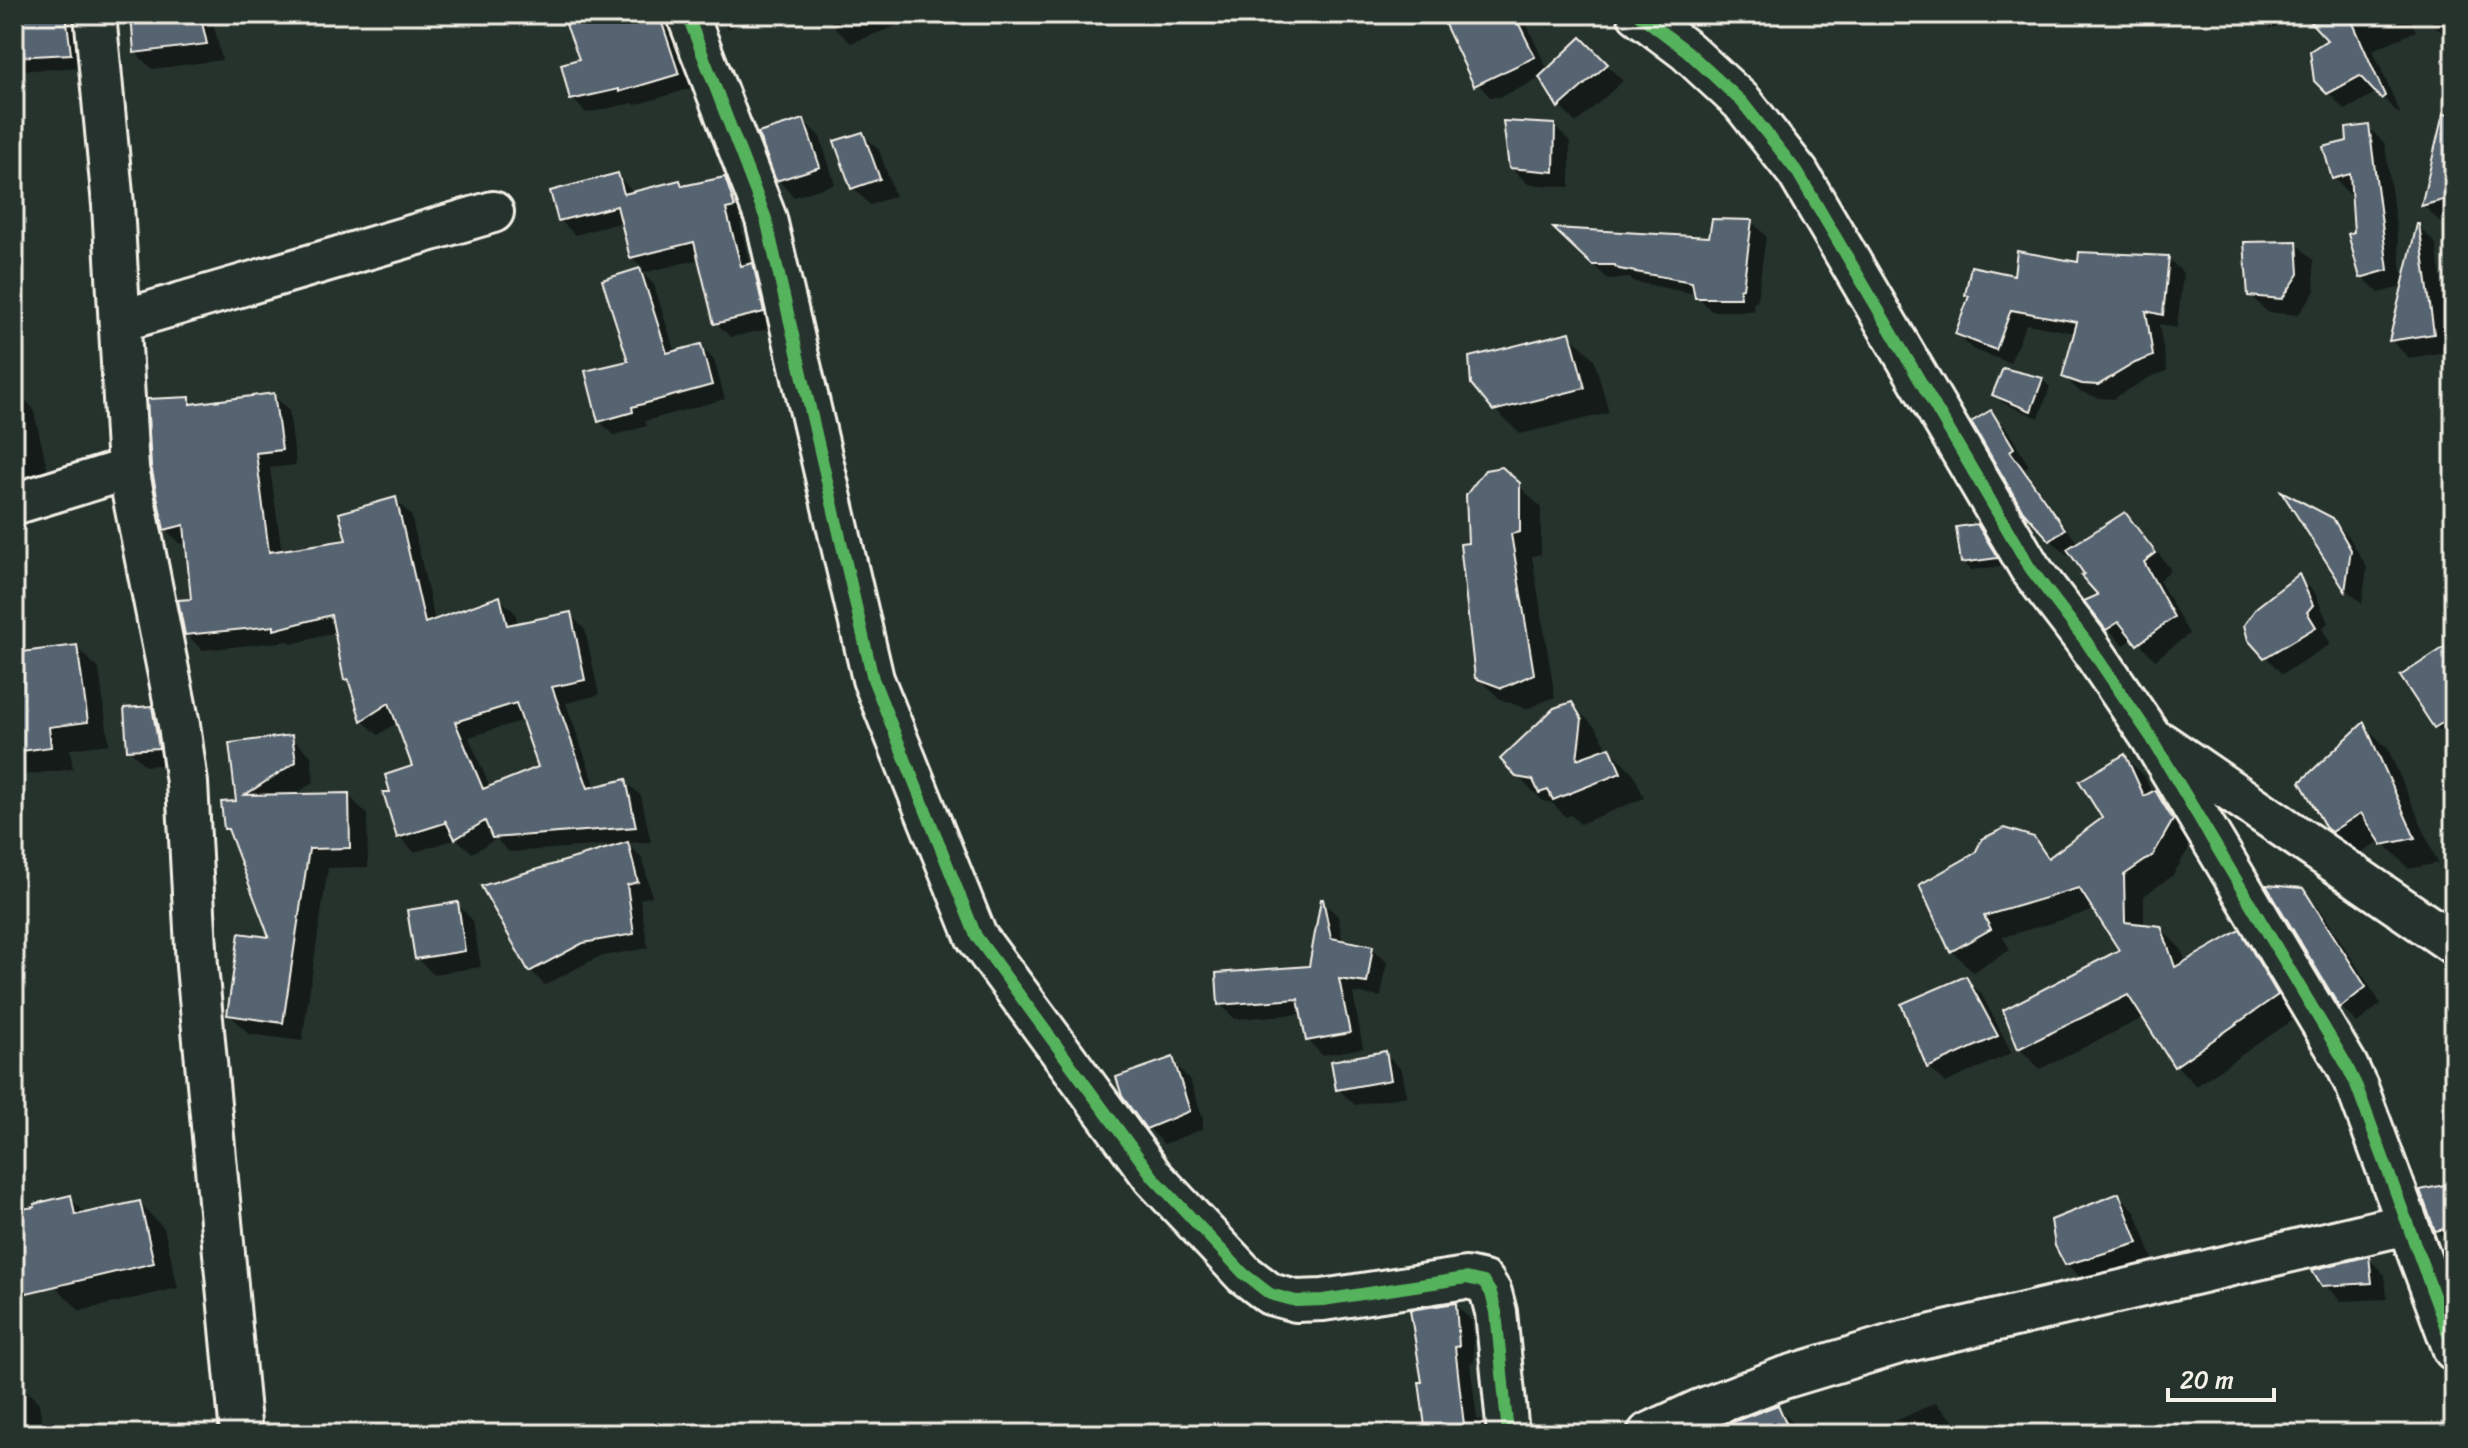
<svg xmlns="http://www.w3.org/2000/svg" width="2468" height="1448" font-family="Sriracha,sans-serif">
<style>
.shadow{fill:#0007;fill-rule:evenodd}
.building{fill:#566471;stroke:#f4f1e8;stroke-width:2;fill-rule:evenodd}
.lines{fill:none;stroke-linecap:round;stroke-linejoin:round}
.minor-casing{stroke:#f4f1e8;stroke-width:46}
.minor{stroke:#26332d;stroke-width:40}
.cycleway-casing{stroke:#26332d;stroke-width:17}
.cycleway{stroke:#56b35d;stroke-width:12}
</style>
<rect width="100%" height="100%" fill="#26332d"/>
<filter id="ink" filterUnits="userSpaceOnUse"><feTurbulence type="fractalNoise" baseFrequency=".0125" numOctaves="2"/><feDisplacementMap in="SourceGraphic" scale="16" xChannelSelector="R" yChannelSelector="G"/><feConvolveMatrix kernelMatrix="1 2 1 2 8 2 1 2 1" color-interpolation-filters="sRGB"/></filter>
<g filter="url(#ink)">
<g class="shadow">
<polygon points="14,14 70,14 79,23 84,67 14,71"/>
<polygon points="145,14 209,14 212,17 222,60 152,69 136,53"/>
<polygon points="564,14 683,14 682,46 678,48 692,88 635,105 633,103 586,113 572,98 581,60"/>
<polygon points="714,14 768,14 728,29"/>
<polygon points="827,14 889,14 896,26 851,43 836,29"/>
<polygon points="1444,14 1522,14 1548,71 1581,40 1623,81 1576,123 1560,107 1541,78 1501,97 1490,97 1474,80"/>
<polygon points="2256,14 2305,14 2305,22 2269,28"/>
<polygon points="2306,14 2408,14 2416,31 2373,50 2400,113 2399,114 2377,92 2345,110 2316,80 2330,40"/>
<polygon points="2429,14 2454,14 2454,42 2434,25"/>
<polygon points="804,121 820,137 835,184 794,197 778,180"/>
<polygon points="1554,126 1570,142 1570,187 1528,184 1511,168"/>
<polygon points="2368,127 2385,144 2404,286 2379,293 2362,277 2353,194 2350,195 2334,178 2350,143"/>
<polygon points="862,134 879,150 895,196 870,205 853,188 837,143"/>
<polygon points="2454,149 2454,219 2441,223 2423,205"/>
<polygon points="618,175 634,194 679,182 685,187 725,180 740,195 748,222 740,223 751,266 767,280 778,327 731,337 716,323 700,259 643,273 654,285 675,352 700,346 714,360 725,399 645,421 647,426 614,435 599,421 630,362 604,282 644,269 632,257 623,222 575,235 560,220"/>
<polygon points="1752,222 1766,236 1757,302 1753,303 1754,311 1711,311 1696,294 1635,282 1630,278 1608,279 1558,230 1711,239"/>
<polygon points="2418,226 2436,244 2446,314 2454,313 2454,335 2448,332 2451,351 2409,358 2391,340"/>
<polygon points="2296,243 2313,260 2315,291 2298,315 2267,312 2250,295"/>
<polygon points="2168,258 2183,273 2177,328 2159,324 2167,371 2150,377 2113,399 2099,398 2079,391 2064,376 2076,333 2026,324 2010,363 1972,349 1957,334 1970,298 1967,294 2016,278 2080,264"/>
<polygon points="1569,334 1594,359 1609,413 1520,434 1494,409"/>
<polygon points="2042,379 2050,387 2039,418 2003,403 1995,395"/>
<polygon points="17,391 33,408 51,484 14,492 14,392"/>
<path d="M 273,395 L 289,411 L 296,465 L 270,468 L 282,552 L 349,542 L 396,500 L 411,515 L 435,622 L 499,598 L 515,613 L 518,625 L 570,614 L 585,630 L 599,695 L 566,703 L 596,788 L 625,781 L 641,796 L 651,842 L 627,843 L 642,858 L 652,896 L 640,899 L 648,948 L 598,957 L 545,985 L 531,971 L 621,844 L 509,852 L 496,839 L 472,853 L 457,839 L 414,852 L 398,836 L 393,794 L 414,768 L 398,722 L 378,735 L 362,720 L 352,685 L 346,679 L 337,632 L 292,644 L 289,641 L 202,650 L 186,634 L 193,600 L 187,543 L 181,544 L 165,529 L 189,399 L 195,405 ZM 524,720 L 540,768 L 490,788 L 469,737 Z"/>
<polygon points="1991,412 2007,429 2029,466 2024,468 2078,544 2125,515 2141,531 2171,570 2159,580 2189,634 2155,660 2135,638 2124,645 2108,629 2101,596 2072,553 2068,556 2051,540"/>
<polygon points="1518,485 1541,507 1541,554 1532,556 1555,697 1526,709 1500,699 1477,677 1470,545"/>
<polygon points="2286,496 2332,520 2349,537 2367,568 2362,604 2347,590"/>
<polygon points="1977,526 1985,534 2003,566 1971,570 1963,562"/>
<polygon points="2299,577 2315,593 2328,623 2322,629 2331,644 2282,674 2249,639"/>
<polygon points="2454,644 2454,742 2452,743 2436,727 2403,676"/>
<polygon points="76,647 99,669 109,744 70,749 73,769 14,776 14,655"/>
<polygon points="1572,704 1597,729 1606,745 1605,751 1610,749 1634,774 1644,798 1580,824 1571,815 1566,817 1552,803 1543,801 1517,776"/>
<polygon points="151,708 168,725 174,764 145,766 129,749"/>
<polygon points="2364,725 2388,749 2438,863 2409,869 2381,840 2357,856 2328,827"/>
<polygon points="291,737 311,756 314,782 293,796 348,795 367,814 368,867 328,868 302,1041 249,1034 229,1014 272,939 233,836 226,828 239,803"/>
<polygon points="2125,757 2145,777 2152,793 2155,792 2175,813 2193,841 2173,875 2144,896 2144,926 2160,928 2181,949 2186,963 2239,933 2260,953 2297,1017 2196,1086 2176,1065 2145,1017 2040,1069 2019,1048 2122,951 2095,910 2003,937 2010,950 1973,972 1952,951 1921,886 2033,839 2051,858 2105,818"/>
<polygon points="2302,890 2319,907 2381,1004 2357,1023 2341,1007"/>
<polygon points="1322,901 1338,916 1343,942 1372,948 1387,962 1381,997 1353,993 1363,1048 1322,1055 1308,1040 1303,1014 1235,1019 1220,1004 1311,968"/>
<polygon points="457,904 473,921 481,967 433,974 417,958"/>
<polygon points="1965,978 1982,995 2012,1053 1945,1083 1928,1066"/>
<polygon points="1385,1054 1402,1070 1407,1096 1355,1105 1338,1089"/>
<polygon points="1174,1063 1190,1080 1203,1119 1203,1129 1164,1144 1148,1127"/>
<polygon points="14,1179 22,1224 14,1225"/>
<polygon points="2454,1185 2454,1246 2453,1246 2436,1230"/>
<polygon points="2119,1195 2135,1211 2153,1260 2084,1281 2067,1264"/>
<polygon points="70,1198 87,1215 139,1203 164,1228 178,1288 80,1311 55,1286"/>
<polygon points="2369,1259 2385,1275 2387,1299 2341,1301 2324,1284"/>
<polygon points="1456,1305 1472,1321 1474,1362 1470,1363 1477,1419 1482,1420 1496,1434 1428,1434"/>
<polygon points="14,1310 18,1313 25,1342 14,1345"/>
<polygon points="23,1387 39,1403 43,1430 36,1431 37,1434 14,1434 14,1388"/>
<polygon points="1935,1403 1952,1419 1959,1434 1844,1434 1861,1425 1869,1433"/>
<polygon points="1778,1407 1793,1423 1798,1434 1713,1434"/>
</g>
<g class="building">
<polygon points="14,14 66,14 71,54 14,57"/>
<polygon points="131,14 200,14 207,44 134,53"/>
<polygon points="562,14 659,14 679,74 619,92 619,89 570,100 561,64 579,59"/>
<polygon points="1440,14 1514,14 1535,57 1474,86"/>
<polygon points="2303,14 2349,14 2385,96 2381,99 2360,76 2327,94 2314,81 2310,51 2327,40"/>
<polygon points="1581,37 1608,64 1558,108 1539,77"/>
<polygon points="2443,114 2454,115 2454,197 2421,206"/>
<polygon points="804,119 820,167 776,181 758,133"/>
<polygon points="1503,121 1555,124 1554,172 1509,168"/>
<polygon points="2369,125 2388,270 2360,278 2348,234 2354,232 2350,174 2332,179 2323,147 2347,141 2346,128"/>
<polygon points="863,132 880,179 851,189 834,141"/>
<polygon points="618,173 624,194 680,180 682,186 725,177 735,207 726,209 741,266 753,263 764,312 714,324 694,242 630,258 617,206 558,221 550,191"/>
<polygon points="1712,219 1752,220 1743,288 1740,289 1741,298 1695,298 1692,282 1619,269 1614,265 1592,265 1553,228 1709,237"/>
<polygon points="2417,224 2419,224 2434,334 2389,341"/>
<polygon points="2297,241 2299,274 2282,299 2248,296 2244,242"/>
<polygon points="2017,251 2078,262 2079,252 2169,256 2163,315 2146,311 2153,356 2135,363 2098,385 2082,384 2062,377 2077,322 2011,310 1996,350 1955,334 1969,296 1965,295 1971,266 2014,275"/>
<polygon points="640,268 667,353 701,344 712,385 632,407 633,412 598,422 585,371 628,361 602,280"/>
<polygon points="1570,332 1585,388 1493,411 1471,384 1469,357"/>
<polygon points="2003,368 2043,378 2031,411 1992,395"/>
<path d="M 274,393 L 282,450 L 256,453 L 269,552 L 346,540 L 339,513 L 396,497 L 425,623 L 500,596 L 507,625 L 571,612 L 585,680 L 552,687 L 588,788 L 626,779 L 636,827 L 492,838 L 485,821 L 455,839 L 445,820 L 445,823 L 397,838 L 383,792 L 390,792 L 385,775 L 412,766 L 389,703 L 361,721 L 348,679 L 344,680 L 331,615 L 274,630 L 274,626 L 185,635 L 178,600 L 191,599 L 184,525 L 164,530 L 151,466 L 147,399 L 190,397 L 190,404 ZM 516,703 L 538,767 L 483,789 L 455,722 Z"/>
<polygon points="1991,410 2014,448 2010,451 2065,529 2050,541 2023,511 1971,422"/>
<polygon points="1502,467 1520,483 1520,532 1511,534 1534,674 1502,688 1475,678 1460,544 1468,543 1466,495 1485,470"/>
<polygon points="2281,491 2333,518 2351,550 2345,591"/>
<polygon points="2125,512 2156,553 2144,562 2174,617 2137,645 2119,622 2106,630 2084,601 2098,595 2081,576 2084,574 2067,549"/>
<polygon points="1977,524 1998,558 1961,563 1956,527"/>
<polygon points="2299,574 2313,605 2307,612 2316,627 2264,658 2248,640 2244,625 2257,607"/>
<polygon points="2454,641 2454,716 2434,728 2400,676"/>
<polygon points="77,645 88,722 49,727 51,747 14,752 14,653"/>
<polygon points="1572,702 1582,719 1577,759 1610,747 1621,773 1553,800 1548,790 1539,793 1533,780 1516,777 1500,759 1554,708"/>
<polygon points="152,706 159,748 127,750 124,708"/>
<polygon points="2364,722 2415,838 2382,845 2361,813 2331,832 2326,828 2300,782"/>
<polygon points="292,735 296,762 245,795 349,793 350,848 309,849 283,1023 227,1015 239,933 269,937 228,829 224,829 221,802 236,801 229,743"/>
<polygon points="2125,754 2144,796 2155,790 2173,820 2153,855 2124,875 2125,922 2161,926 2175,967 2240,930 2278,995 2174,1067 2128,995 2018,1049 2003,1010 2119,950 2079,888 1984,916 1991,929 1950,952 1919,885 1975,853 1982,839 2004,828 2034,837 2048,858 2102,818 2079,781"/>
<polygon points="628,842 638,882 627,885 634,934 583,943 529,972 481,886"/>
<polygon points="2266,885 2303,888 2366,987 2340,1008"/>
<polygon points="1321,899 1323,899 1331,938 1373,946 1367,983 1339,979 1350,1033 1306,1041 1298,999 1218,1005 1216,973 1309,966"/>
<polygon points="458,902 465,951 415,959 407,910"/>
<polygon points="1966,976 1998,1036 1927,1068 1901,1004"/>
<polygon points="1386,1051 1391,1080 1336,1090 1331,1061"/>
<polygon points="1173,1057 1190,1111 1146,1129 1122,1096 1116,1077"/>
<polygon points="2454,1183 2454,1227 2435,1231 2420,1190"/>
<polygon points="2119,1193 2138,1243 2065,1265 2055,1246 2051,1220"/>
<polygon points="71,1195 75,1215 140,1201 154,1263 14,1296 14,1210 35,1207 34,1204"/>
<polygon points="2369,1256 2372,1283 2322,1286 2312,1270"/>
<polygon points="1456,1303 1459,1346 1455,1347 1465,1434 1426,1434 1419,1382 1422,1382 1410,1310"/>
<polygon points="1778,1405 1791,1434 1703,1434 1709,1431"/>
</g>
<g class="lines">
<g class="minor-casing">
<g id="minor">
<polyline points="687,14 766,219 873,679 976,936 1153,1177 1244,1274 1270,1294 1296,1301 1323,1300 1466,1278 1484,1282 1491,1293 1496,1312 1508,1434"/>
<polyline points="1638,14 1687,51 1742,102 1798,173 2030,568 2085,640 2151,737 2346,1064 2357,1087 2454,1350"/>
<polyline points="120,321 493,212"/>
<polyline points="128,469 179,725 187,783 197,966 241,1434"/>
<polyline points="14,504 128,469 113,205 95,14"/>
<polyline points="2161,743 2454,944"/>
<polyline points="1648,1434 1700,1410 1783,1378 1899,1343 2407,1224"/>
</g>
</g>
<use href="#minor" class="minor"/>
<g class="cycleway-casing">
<g id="cycleway">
<polyline points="687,14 766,219 873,679 976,936 1153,1177 1244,1274 1270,1294 1296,1301 1323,1300 1466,1278 1484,1282 1491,1293 1496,1312 1508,1434"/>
<polyline points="1638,14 1687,51 1742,102 1798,173 2030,568 2085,640 2151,737 2346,1064 2357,1087 2454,1350"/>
</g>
</g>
<use href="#cycleway" class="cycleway"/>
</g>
</g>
<rect width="2468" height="1448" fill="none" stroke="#26332d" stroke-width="48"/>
<rect x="24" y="24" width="2420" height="1400" fill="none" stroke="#f4f1e8" stroke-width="3" filter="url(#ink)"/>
<path d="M2168 1388v12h106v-12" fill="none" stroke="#f4f1e8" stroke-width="4"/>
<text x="2180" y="1388" font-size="24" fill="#f4f1e8" stroke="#26332d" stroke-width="6" paint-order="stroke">20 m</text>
</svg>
